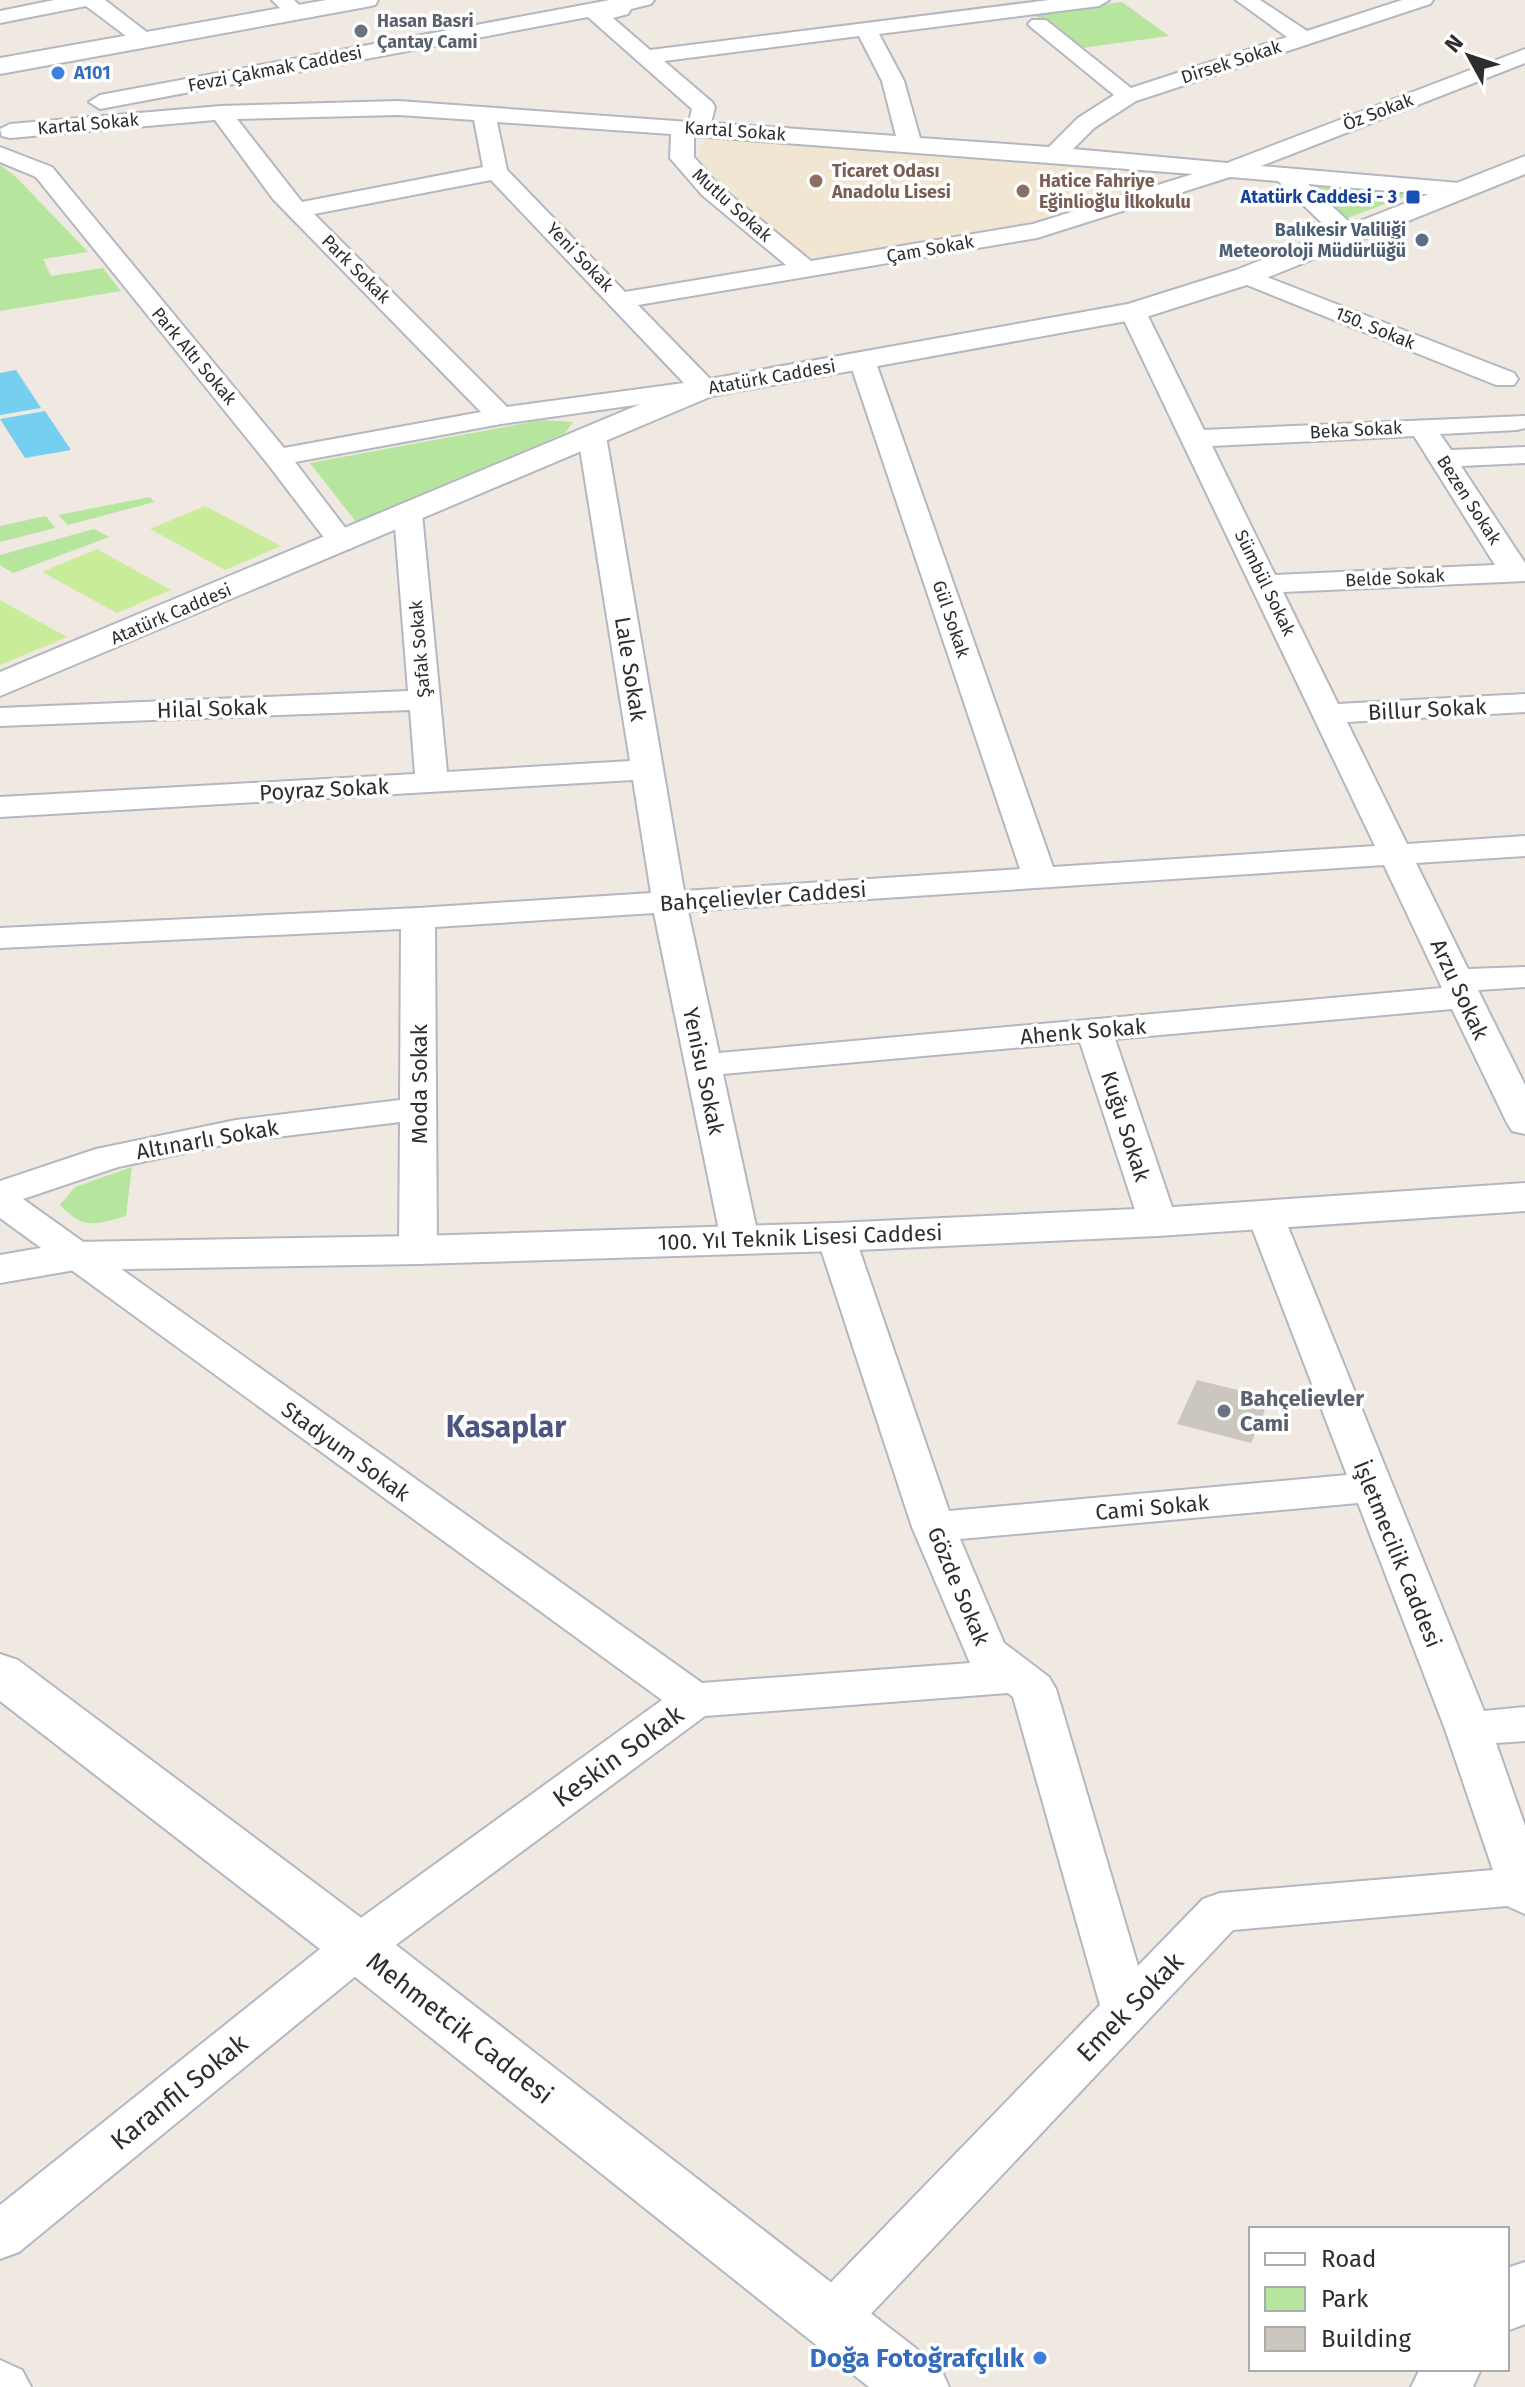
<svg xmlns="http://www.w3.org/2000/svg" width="1525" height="2387" font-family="'Fira Sans',sans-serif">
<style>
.education{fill:#f0e6d1}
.green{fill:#b6e59e}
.pitch{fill:#c9ec9a}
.water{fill:#75cff0}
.building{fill:#cbc7bf}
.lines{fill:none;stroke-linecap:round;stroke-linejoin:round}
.minor-casing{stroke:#b4b7c1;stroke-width:4}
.secondary-casing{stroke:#b4b7c1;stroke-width:4}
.minor{fill:#fff;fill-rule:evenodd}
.secondary{fill:#fff;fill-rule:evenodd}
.worship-dot{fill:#6b7280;stroke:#fff;stroke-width:3}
.shop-dot{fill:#3f7fe0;stroke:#fff;stroke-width:3}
.education-dot{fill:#8d6e63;stroke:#fff;stroke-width:3}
.transit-dot{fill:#1a4fb4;stroke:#fff;stroke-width:3}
.service-dot{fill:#5c6f8a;stroke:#fff;stroke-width:3}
.labels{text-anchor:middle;stroke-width:7;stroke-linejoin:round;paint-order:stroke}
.far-worship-label{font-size:18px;font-weight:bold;fill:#5b616d;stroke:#fff;text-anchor:start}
.far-street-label{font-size:18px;fill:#2e2e2e;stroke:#fff}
.far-shop-label{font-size:18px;font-weight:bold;fill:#366cbe;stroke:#fff;text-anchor:start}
.far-education-label{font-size:18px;font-weight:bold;fill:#785e54;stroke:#fff;text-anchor:start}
.far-transit-label{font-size:18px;font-weight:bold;fill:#164399;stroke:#fff;text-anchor:end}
.far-service-label{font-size:18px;font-weight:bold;fill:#4e5e75;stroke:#fff;text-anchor:end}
.street-label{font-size:22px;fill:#2e2e2e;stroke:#fff}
.worship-label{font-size:22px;font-weight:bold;fill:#5b616d;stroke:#fff;text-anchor:start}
.near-street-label{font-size:26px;fill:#2e2e2e;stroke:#fff}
.near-shop-label{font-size:26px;font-weight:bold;fill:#366cbe;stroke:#fff;text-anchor:end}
.district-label{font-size:30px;font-weight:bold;fill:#4d5680;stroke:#fff}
</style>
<rect width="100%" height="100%" fill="#efe9e1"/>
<polygon class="education" points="706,134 1163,168 1161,183 1028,223 832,259 799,254 696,163"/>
<g class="green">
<polygon points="1122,2 1169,36 1082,48 1031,13"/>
<polygon points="0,165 14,175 88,252 43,259 51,276 103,268 121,291 0,311"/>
<polygon points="1313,184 1412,194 1347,218"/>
<polygon points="542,420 573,422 565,433 356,522 310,463"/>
<polygon points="150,497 154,502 68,525 58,515"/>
<polygon points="46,516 55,528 0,542 0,526"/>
<polygon points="94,529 109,537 13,573 0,565 0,555"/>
<path d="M 132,1167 L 126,1216 C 95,1225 84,1230 60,1205 L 75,1187 Z"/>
</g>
<g class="pitch">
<polygon points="205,506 281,546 225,570 150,529"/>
<polygon points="97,549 171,590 117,613 42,572"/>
<polygon points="0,600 67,637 0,665"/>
</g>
<g class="water">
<polygon points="16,370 41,408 0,415 0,373"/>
<polygon points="45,411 71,450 25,458 0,419"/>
</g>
<polygon class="building" points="1197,1380 1270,1398 1251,1443 1177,1424"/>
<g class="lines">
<g class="minor-casing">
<g id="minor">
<polygon points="54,0 105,0 157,40 154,45 138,45 86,6 0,23 0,11"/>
<polygon points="272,0 294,0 307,13 296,19 289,17"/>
<path d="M 610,0 L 654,0 L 651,4 L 631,9 L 628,14 L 613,18 L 650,50 L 1049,0 L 1109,0 L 1099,6 L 879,34 L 904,81 L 920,138 L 1049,147 L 1078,118 L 1114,95 L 1032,28 L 1028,24 L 1032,20 L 1046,20 L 1131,88 L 1287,37 L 1236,0 L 1260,0 L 1307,31 L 1402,0 L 1433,0 L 1430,4 L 1136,101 L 1094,128 L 1073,149 L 1227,163 L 1525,49 L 1525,63 L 1261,166 L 1459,183 L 1467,185 L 1471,190 L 1467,195 L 1459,197 L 1308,184 L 1358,230 L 1361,235 L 1358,240 L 1340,240 L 1278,181 L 1230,177 L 1037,238 L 638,305 L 713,382 L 717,388 L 713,394 L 501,424 L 295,462 L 356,542 L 352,548 L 342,551 L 332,548 L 267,463 L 36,177 L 0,162 L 0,147 L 52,167 L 284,448 L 481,412 L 273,199 L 215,120 L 10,138 L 2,136 L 0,129 L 10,124 L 221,106 L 399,101 L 689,122 L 692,109 L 588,17 L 100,109 L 89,102 L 100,95 ZM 859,36 L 882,81 L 896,136 L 711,123 L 715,107 L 712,102 L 664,61 ZM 399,115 L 474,120 L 483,167 L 302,202 L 237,119 ZM 497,122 L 671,134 L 670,158 L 702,195 L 786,265 L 625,292 L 507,170 ZM 694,136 L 1193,174 L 1033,224 L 811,261 L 718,185 L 694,157 ZM 491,180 L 684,383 L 507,407 L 314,214 Z"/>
<polygon points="1246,269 1514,373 1518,379 1514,385 1496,385 1237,281 1234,276 1237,271"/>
<path d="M 1133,304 L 1142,307 L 1146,312 L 1204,430 L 1525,416 L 1525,428 L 1517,430 L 1440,434 L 1451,450 L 1525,447 L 1525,463 L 1461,466 L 1525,563 L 1525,581 L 1283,592 L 1338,704 L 1525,694 L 1525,712 L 1347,722 L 1407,844 L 1525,836 L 1525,856 L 1416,863 L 1468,969 L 1525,967 L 1525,987 L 1478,990 L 1525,1085 L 1525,1134 L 1512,1131 L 1507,1123 L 1452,1009 L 1115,1039 L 1177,1222 L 1172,1230 L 1158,1234 L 1144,1230 L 1139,1222 L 1080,1042 L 723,1074 L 759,1240 L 754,1249 L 740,1252 L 726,1249 L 721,1240 L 654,913 L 435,927 L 437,1250 L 432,1259 L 418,1262 L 404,1259 L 399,1250 L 400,1122 L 236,1142 L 118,1167 L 23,1199 L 702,1683 L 970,1663 L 912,1527 L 817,1237 L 822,1228 L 836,1225 L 850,1228 L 855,1237 L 949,1511 L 1347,1475 L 1247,1215 L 1252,1207 L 1266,1203 L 1280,1207 L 1484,1711 L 1525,1707 L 1525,1741 L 1496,1743 L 1525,1826 L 1525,1914 L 1507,1906 L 1233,1930 L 849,2337 L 830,2344 L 811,2337 L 803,2320 L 811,2303 L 1100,2005 L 1013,1697 L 1008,1693 L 705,1716 L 374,1961 L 19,2252 L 0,2259 L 0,2205 L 340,1933 L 662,1700 L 0,1218 L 0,1181 L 96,1149 L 236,1120 L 400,1100 L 401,929 L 0,948 L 0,928 L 418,908 L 651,893 L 633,780 L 0,817 L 0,797 L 415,774 L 410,710 L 0,726 L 0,708 L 408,691 L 394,514 L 398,508 L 408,506 L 418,508 L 422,514 L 447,772 L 630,761 L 578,436 L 582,430 L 602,430 L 606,436 L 684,891 L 1020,869 L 849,360 L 853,354 L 871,354 L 875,360 L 1053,867 L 1375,846 L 1120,312 L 1124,307 ZM 1414,436 L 1495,565 L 1275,575 L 1212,446 ZM 1384,865 L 1442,988 L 719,1053 L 688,911 ZM 1358,1503 L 1445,1729 L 1493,1870 L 1220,1893 L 1203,1899 L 1138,1966 L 1056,1689 L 1049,1677 L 1004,1643 L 960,1539 Z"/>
<polygon points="1525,2262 1525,2324 1507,2331 1507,2268"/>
<polygon points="0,2360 22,2370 31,2387 0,2387"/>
<polygon points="1420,2369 1481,2369 1473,2387 1411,2387"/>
</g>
</g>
<g class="secondary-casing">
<g id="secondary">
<polygon points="326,0 378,0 375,5 366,7 0,74 0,58"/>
<polygon points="1525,156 1525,174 1256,282 1143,318 712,396 0,696 0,672 693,382 1128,304 1236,270"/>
<polygon points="1525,1183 1525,1211 1158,1236 836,1251 418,1264 75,1270 0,1283 0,1255 75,1242 418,1236 836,1223 1158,1208"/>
<polygon points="0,1654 18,1660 360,1917 940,2367 949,2387 869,2387 320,1949 0,1701"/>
</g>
</g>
<use href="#minor" class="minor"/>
<use href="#secondary" class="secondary"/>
</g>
<g class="worship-dot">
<circle cx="361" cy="31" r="8"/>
<circle cx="1224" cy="1411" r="8"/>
</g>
<g class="shop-dot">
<circle cx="58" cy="73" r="8"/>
<circle cx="1040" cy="2358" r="8"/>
</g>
<g class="education-dot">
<circle cx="816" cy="181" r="8"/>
<circle cx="1023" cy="191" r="8"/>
</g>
<rect class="transit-dot" x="1405" y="189" width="16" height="16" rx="4"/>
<circle class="service-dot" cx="1422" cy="240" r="8"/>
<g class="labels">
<g class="far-worship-label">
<text x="377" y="27">Hasan Basri<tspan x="377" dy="21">Çantay Cami</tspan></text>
</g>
<g class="far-street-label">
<text transform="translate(1231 62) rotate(-18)" y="6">Dirsek Sokak</text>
<text transform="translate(275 69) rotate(-11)" y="6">Fevzi Çakmak Caddesi</text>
<text transform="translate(1378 112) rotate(-21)" y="6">Öz Sokak</text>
<text transform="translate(88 124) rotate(-5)" y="6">Kartal Sokak</text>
<text transform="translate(735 131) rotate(4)" y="6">Kartal Sokak</text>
<text transform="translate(732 205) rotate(42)" y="6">Mutlu Sokak</text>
<text transform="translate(930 249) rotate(-10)" y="6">Çam Sokak</text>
<text transform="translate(580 257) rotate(46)" y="6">Yeni Sokak</text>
<text transform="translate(356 269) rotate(45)" y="6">Park Sokak</text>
<text transform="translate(1375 328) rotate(22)" y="6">150. Sokak</text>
<text transform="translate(194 356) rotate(50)" y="6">Park Altı Sokak</text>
<text transform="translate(772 377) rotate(-10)" y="6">Atatürk Caddesi</text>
<text transform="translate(1356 430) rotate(-3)" y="6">Beka Sokak</text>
<text transform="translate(1469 500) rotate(57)" y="6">Bezen Sokak</text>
<text transform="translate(1395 578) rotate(-3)" y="6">Belde Sokak</text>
<text transform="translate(1265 583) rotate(64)" y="6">Sümbül Sokak</text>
<text transform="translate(171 614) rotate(-23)" y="6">Atatürk Caddesi</text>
<text transform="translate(951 619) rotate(71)" y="6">Gül Sokak</text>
<text transform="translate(420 649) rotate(-95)" y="6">Şafak Sokak</text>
</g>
<g class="far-shop-label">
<text x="74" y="79">A101</text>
</g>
<g class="far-education-label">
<text x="832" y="177">Ticaret Odası<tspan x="832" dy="21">Anadolu Lisesi</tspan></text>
<text x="1039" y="187">Hatice Fahriye<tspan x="1039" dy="21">Eğinlioğlu İlkokulu</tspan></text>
</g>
<g class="far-transit-label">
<text x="1397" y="203">Atatürk Caddesi - 3</text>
</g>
<g class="far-service-label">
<text x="1406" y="236">Balıkesir Valiliği<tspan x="1406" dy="21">Meteoroloji Müdürlüğü</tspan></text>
</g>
<g class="street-label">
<text transform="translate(631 669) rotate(81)" y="8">Lale Sokak</text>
<text transform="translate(212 708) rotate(-2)" y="8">Hilal Sokak</text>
<text transform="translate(1427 709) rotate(-3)" y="8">Billur Sokak</text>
<text transform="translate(324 789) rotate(-3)" y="8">Poyraz Sokak</text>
<text transform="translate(763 896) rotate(-4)" y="8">Bahçelievler Caddesi</text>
<text transform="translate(1460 989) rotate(65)" y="8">Arzu Sokak</text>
<text transform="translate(1083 1031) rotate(-5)" y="8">Ahenk Sokak</text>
<text transform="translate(704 1071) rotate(78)" y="8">Yenisu Sokak</text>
<text transform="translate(419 1084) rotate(-90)" y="8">Moda Sokak</text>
<text transform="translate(1126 1126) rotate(72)" y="8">Kuğu Sokak</text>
<text transform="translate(207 1139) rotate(-10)" y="8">Altınarlı Sokak</text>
<text transform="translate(800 1237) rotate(-2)" y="8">100. Yıl Teknik Lisesi Caddesi</text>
<text transform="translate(346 1451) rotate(36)" y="8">Stadyum Sokak</text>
<text transform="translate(1152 1507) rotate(-5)" y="8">Cami Sokak</text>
<text transform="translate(1398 1554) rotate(68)" y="8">İşletmecilik Caddesi</text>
<text transform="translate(959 1586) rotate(67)" y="8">Gözde Sokak</text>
</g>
<g class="worship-label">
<text x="1240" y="1406">Bahçelievler<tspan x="1240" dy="25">Cami</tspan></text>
</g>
<g class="near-street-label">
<text transform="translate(618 1756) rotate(-36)" y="9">Keskin Sokak</text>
<text transform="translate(1130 2007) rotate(-46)" y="9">Emek Sokak</text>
<text transform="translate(460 2028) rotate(38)" y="9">Mehmetcik Caddesi</text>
<text transform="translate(179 2092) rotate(-39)" y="9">Karanfil Sokak</text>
</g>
<g class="near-shop-label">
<text x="1024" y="2367">Doğa Fotoğrafçılık</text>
</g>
<g class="district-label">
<text x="506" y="1437">Kasaplar</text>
</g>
</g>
<rect x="1249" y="2227" width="260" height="144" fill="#ffffff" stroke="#ababab" stroke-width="2"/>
<rect x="1265" y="2253" width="40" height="12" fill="#ffffff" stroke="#ababab" stroke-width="2"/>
<text x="1321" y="2267" font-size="24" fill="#2e2e2e">Road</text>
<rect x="1265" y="2287" width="40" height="24" fill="#b6e59e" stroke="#ababab" stroke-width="2"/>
<text x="1321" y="2307" font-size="24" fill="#2e2e2e">Park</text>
<rect x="1265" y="2327" width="40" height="24" fill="#cbc7bf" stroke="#ababab" stroke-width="2"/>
<text x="1321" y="2347" font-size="24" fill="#2e2e2e">Building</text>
<g transform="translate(1469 56) rotate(310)" stroke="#ffffff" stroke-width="6" paint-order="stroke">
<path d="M0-6L14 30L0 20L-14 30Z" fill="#2e2e2e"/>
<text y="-12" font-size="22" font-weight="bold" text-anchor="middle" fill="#2e2e2e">N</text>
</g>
</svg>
